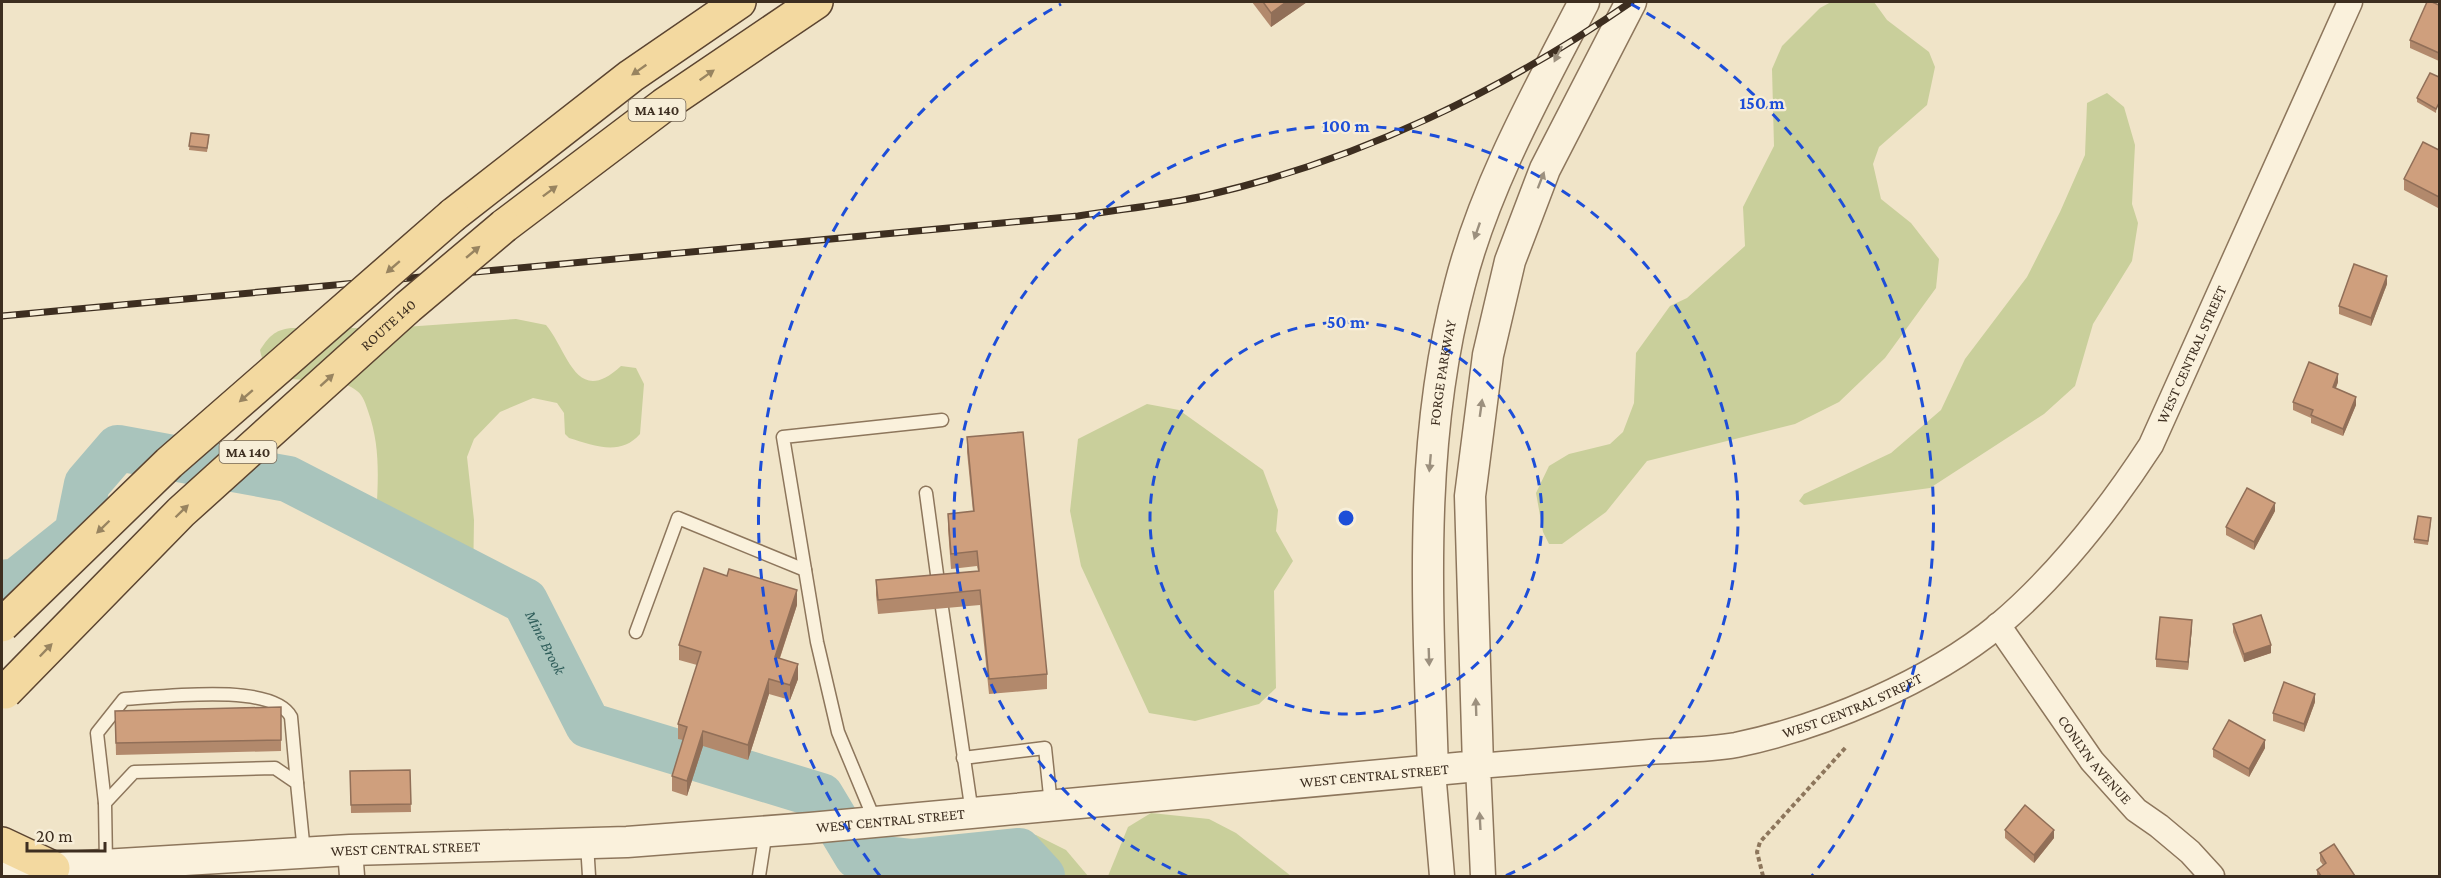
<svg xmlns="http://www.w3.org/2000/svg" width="2441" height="878" font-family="'Crimson Pro',serif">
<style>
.green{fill:#c9cf9b}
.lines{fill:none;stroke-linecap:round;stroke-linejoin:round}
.river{stroke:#a9c4bc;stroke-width:46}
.service-casing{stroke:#8d765c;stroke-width:15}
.minor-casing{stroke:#8d765c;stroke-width:27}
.tertiary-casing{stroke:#8d765c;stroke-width:33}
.primary-casing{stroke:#5b4430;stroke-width:36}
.path{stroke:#8d765c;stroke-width:4;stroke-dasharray:4.5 3;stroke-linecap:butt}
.service{stroke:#faf1dc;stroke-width:12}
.minor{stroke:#faf1dc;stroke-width:24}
.tertiary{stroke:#faf1dc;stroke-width:30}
.primary{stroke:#f3d9a0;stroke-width:33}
.rail-casing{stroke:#3d2e20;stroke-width:7}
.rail{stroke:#f7eed8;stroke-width:4.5;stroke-dasharray:14;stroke-linecap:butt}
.primary-bridge-casing{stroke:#5b4430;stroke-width:36;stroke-linecap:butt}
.primary-bridge{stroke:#f3d9a0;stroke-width:33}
.wall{fill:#b2896c}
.shaded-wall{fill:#916f58}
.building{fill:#cf9f7d;stroke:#916f58;stroke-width:1.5}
.oneway{fill:#9c907e}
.oneway2{fill:#988460}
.ring{fill:none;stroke:#1d4ed8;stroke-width:3;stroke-dasharray:10 8}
.labels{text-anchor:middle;stroke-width:4.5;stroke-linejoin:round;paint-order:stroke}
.shield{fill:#f7eed8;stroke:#756857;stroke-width:1.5}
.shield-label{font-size:14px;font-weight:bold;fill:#3d2e20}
.street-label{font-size:15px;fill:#3d2e20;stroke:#f7eed8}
.water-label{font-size:16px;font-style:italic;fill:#2f5d5a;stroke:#f7eed8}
.centre{fill:#1d4ed8;stroke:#f7eed8;stroke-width:3}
.ring-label{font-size:18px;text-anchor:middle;font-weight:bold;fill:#1d4ed8;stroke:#f7eed8;stroke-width:4.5;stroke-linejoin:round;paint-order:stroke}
</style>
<rect width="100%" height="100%" fill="#f0e4c8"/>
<g class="green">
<polygon points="1831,2 1874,2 1887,20 1929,52 1935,67 1927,105 1879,147 1873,164 1881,199 1911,223 1939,259 1936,288 1885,358 1839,402 1795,424 1647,461 1606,512 1562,544 1549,544 1543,532 1536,493 1549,466 1569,454 1610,444 1623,432 1634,403 1636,353 1670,306 1687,298 1745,246 1743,207 1774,146 1772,69 1782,46 1820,8"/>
<polygon points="2107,93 2124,107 2135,145 2132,204 2138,223 2132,261 2093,324 2075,386 2044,414 1930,488 1804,505 1799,501 1804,494 1891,453 1941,410 1965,359 2027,277 2060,212 2085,155 2087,103"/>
<path d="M 516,319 L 546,325 C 568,351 576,408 621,366 L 636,368 L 644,384 L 640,434 C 620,457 593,445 569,438 L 565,434 L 564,413 L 557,403 L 533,398 L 500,412 L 474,439 L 467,457 L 474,520 L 473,583 L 416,552 L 376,520 C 378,482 381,447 368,411 C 366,405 363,395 357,391 C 331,368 268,398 260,350 C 269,337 274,330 291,328 L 391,328 Z"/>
<polygon points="1147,404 1179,410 1263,470 1278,510 1276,531 1293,561 1274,591 1276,688 1259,704 1195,721 1149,713 1081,566 1070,511 1078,439"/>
<polygon points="1151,813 1209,819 1236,833 1291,876 1108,876 1128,827"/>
<polygon points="1006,830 1036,835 1066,850 1088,876 949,876 924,841"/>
</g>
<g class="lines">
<path class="river" id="s1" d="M 2,583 L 17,581 L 77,533 L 87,484 L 118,448 L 288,479 L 525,601 L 588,725 L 821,796 L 857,856 L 913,862 L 1019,851 L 1042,876"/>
<g class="service-casing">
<g id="service">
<polyline points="926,493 939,589"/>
<polyline points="942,608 972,813"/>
<polyline points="636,632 678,518 805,570"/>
<polyline points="963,758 1045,748 1051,805"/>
<path d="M 105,803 L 97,733 L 124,699 C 161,697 273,682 291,717 L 297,783"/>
<polyline points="875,821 838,732 817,642 783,437 942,420"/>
<polyline points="587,844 589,876"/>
<polyline points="106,864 105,803 134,772 275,768 297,783 304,852"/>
<polyline points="759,876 766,831"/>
</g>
</g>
<g class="minor-casing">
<g id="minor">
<path id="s2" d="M 1998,625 L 2092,761 L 2136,810 L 2159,826 L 2190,852 L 2212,876"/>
<polyline points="1433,771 1442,876"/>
<polyline points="350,850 352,876"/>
<path id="s3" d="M 1483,876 L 1478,766 C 1535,761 1593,757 1650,752 C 1678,750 1708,750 1736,745 C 1823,727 1930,682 1999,625 C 2059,574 2108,511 2151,445 L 2350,2"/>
</g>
</g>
<g class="tertiary-casing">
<g id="tertiary">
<path id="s4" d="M 1433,771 C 1428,608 1417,444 1460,284 C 1485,186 1538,91 1584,2"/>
<path id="s5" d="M 2,869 L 53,868 L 350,850 L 627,842 L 810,828 L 1478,766 L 1470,496 L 1488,355 L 1510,261 L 1545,169 L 1631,2"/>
</g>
</g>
<g class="primary-casing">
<g id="primary">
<polyline points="453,215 631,76 739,2"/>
<polyline points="504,226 664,105 816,2"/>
<polyline points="2,844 53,868"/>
</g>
</g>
<polyline class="path" points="1763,876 1757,852 1760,842 1847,746"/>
<use href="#service" class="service"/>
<use href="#minor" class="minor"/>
<use href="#tertiary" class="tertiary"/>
<use href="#primary" class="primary"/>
<g class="rail-casing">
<path id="rail" d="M 2,316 L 1078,216 C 1121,209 1165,205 1208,195 C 1359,160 1504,90 1631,2"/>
</g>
<use href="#rail" class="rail"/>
<g class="primary-bridge-casing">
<g id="primary-bridge">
<polyline points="2,625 169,463 453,215"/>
<path id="s6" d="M 5,692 L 181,512 L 408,307 L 504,226"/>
</g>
</g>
<use href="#primary-bridge" class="primary-bridge"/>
</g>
<g class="wall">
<polygon points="1252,2 1307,2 1271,27"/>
<polygon points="2439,5 2439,61 2410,48 2410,40"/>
<polygon points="2439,77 2436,113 2417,102 2417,98"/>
<polygon points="191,133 209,139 207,152 189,150"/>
<polygon points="2439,150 2439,218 2438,217 2438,208 2404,190 2404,179"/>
<polygon points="2387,284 2371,326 2339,314 2339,306"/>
<polygon points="2338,382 2336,388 2356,405 2343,436 2311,423 2311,418 2293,410 2293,402"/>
<polygon points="967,437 1047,674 1047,689 989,694 980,605 878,614 876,595 876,580 978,571 977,566 951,569 948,529 948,514 973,512 967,452"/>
<polygon points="2275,511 2254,550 2226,535 2226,527"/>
<polygon points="2431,522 2428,545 2414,543 2414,539"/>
<polygon points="797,605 780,658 798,679 790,700 769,694 748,760 703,746 687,796 672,791 672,776 683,740 678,739 678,724 697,665 679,660 679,645"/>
<polygon points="2233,624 2271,653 2244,662 2233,632"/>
<polygon points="2192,627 2188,670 2156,667 2156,659"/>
<polygon points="2315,702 2304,732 2273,721 2273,713"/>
<polygon points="281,707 281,751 116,755 115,711"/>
<polygon points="2265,748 2249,777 2213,757 2213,749"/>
<polygon points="410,770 411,812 351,813 350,771"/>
<polygon points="2005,830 2054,838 2034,863 2005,838"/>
<polygon points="2320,853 2355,876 2317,876 2317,870 2323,865 2320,861"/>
</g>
<g class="shaded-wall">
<polygon points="1286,2 1307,2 1271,27 1271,13"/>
<polygon points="2387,276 2387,284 2371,326 2371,318"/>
<polygon points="2338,374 2338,382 2333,395 2333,387"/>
<polygon points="2356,397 2356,405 2343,436 2343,429"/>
<polygon points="2275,503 2275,511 2254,550 2254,542"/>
<polygon points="797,590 797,605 775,672 775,657"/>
<polygon points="2192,620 2192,627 2188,670 2188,662"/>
<polygon points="2271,645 2271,653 2244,662 2244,654"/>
<polygon points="798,664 798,679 790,700 790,685"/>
<polygon points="769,679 769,694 748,760 748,745"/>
<polygon points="2315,694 2315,702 2304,732 2304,724"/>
<polygon points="703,731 703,746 687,796 687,781"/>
<polygon points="2265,740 2265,748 2249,777 2249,769"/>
<polygon points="2054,830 2054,838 2034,863 2034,855"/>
</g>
<g class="building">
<polygon points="1263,2 1286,2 1271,13"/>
<polygon points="2427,2 2432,2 2439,5 2439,53 2410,40"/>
<polygon points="2430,73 2439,77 2439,103 2436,109 2417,98"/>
<polygon points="191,133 209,135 207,148 189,146"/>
<polygon points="2423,142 2439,150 2439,197 2404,179"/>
<polygon points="2354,264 2387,276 2371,318 2339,306"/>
<polygon points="2309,362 2338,374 2333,387 2356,397 2343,429 2311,415 2313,410 2293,402"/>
<polygon points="1023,432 1047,674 989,679 980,590 878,600 876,580 979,571 977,551 951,554 948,514 974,511 967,437"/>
<polygon points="2247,488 2275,503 2254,542 2226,527"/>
<polygon points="2418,516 2431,518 2428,541 2414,539"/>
<polygon points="704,568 727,576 729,569 797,590 775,657 798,664 790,685 769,679 748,745 703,731 687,781 672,776 687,727 678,724 701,652 679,645"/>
<polygon points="2261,615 2271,645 2244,654 2233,624"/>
<polygon points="2160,617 2192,620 2188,662 2156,659"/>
<polygon points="2284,682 2315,694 2304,724 2273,713"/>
<polygon points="281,707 281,740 116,743 115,711"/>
<polygon points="2229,720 2265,740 2249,769 2213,749"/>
<polygon points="410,770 411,804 351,805 350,771"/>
<polygon points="2025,805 2054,830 2034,855 2005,830"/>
<polygon points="2334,844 2355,876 2321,876 2317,870 2326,863 2320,853"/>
</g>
<defs><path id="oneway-solid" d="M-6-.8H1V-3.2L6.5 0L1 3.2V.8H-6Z" transform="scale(1.5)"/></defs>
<g class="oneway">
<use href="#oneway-solid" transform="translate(1558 54) rotate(116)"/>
<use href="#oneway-solid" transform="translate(1541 180) rotate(-69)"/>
<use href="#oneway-solid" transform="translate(1477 231) rotate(109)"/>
<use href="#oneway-solid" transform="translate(1481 408) rotate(-82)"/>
<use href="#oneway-solid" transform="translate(1430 463) rotate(95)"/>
<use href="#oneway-solid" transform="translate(1429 657) rotate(88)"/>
<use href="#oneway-solid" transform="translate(1476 707) rotate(-92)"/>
<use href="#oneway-solid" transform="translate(1480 821) rotate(-93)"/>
</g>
<g class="oneway2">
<use href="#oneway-solid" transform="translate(639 70) rotate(145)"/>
<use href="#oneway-solid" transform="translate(707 75) rotate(-35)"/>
<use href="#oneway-solid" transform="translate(550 191) rotate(-37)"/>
<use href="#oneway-solid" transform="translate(473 252) rotate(-40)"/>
<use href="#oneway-solid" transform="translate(393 267) rotate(139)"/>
<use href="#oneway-solid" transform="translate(327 380) rotate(-42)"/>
<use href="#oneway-solid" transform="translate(246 396) rotate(139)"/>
<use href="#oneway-solid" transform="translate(182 511) rotate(-44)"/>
<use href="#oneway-solid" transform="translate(103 527) rotate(136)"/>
<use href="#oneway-solid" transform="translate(46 650) rotate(-46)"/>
</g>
<g class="ring">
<circle cx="1346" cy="518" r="196"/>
<path d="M1187 876A392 392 0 1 1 1505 876"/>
<path d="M880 876A588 588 0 0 1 1061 4M1631 4A588 588 0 0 1 1812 876"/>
</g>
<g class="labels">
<g class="shield">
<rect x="628.5" y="99" width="57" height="22" rx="4.5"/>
<rect x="219.5" y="441" width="57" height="22" rx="4.5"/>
</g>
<g class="shield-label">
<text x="657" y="115">MA 140</text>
<text x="248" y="457">MA 140</text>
</g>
<g class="street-label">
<text dy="5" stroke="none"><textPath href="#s6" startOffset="531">ROUTE 140</textPath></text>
<text dy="5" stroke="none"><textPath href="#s3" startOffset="996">WEST CENTRAL STREET</textPath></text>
<text dy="5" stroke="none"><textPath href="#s4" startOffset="399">FORGE PARKWAY</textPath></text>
<text dy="5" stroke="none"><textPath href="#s3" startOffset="492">WEST CENTRAL STREET</textPath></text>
<text dy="5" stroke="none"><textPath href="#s2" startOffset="166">CONLYN AVENUE</textPath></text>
<text dy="5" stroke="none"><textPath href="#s5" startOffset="1376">WEST CENTRAL STREET</textPath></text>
<text dy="5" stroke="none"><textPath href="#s5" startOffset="890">WEST CENTRAL STREET</textPath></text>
<text dy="5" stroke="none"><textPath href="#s5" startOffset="404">WEST CENTRAL STREET</textPath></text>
</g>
<g class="water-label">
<text dy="6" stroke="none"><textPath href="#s1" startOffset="675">Mine Brook</textPath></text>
</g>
</g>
<circle cx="1346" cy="518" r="9" class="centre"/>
<g class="ring-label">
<text x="1762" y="109">150 m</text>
<text x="1346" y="132">100 m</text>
<text x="1346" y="328">50 m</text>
</g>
<rect width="2441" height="878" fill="none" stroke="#3d2e20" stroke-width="6"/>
<path d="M27 842v9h78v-9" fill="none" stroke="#3d2e20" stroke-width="3"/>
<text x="36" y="842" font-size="18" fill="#3d2e20" stroke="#f7eed8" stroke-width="4.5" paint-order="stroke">20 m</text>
</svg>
